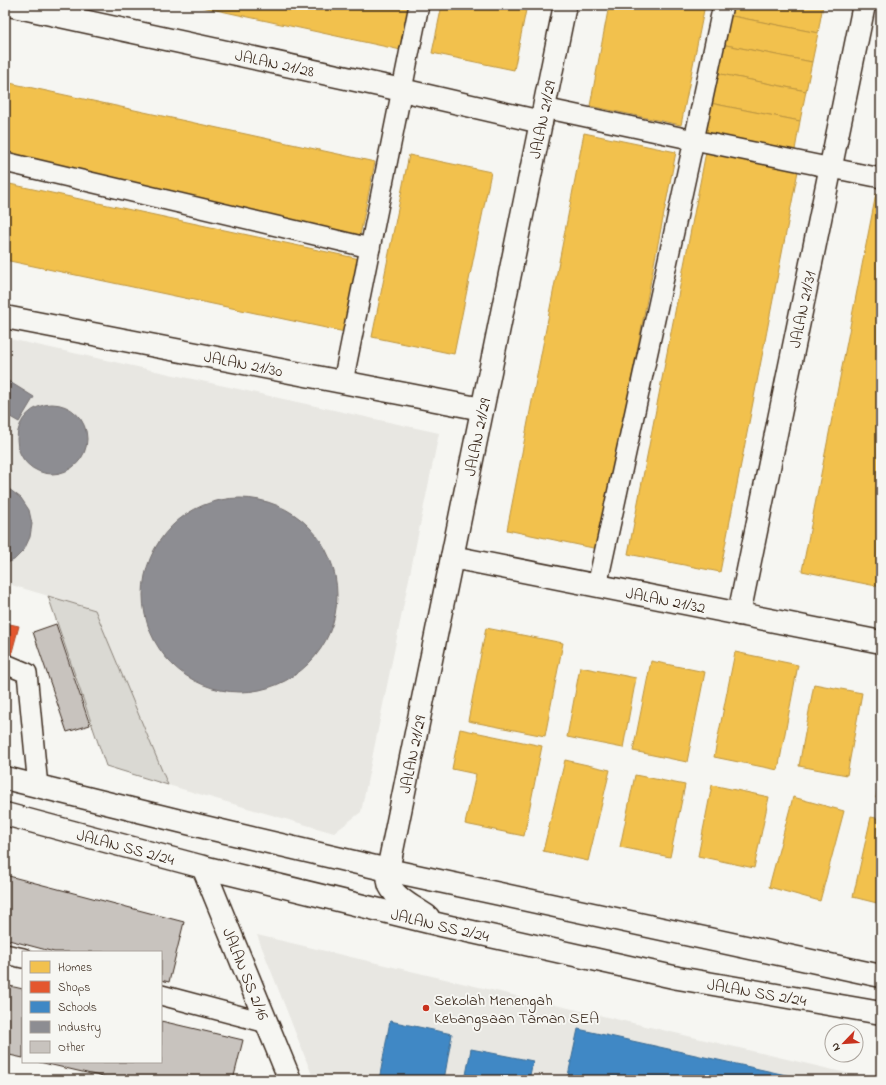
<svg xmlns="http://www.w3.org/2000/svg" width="886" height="1085" font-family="'Indie Flower',sans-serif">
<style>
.built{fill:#e8e7e2}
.green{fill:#dad9d3;stroke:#8a8278}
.homes{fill:#f2c14e;stroke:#bb9440}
.shops{fill:#e4572e;stroke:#b14a29}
.schools{fill:#3f88c5;stroke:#3e6c93}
.industry{fill:#8d8d92;stroke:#746f6f}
.building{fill:#c8c3be;stroke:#3b2a1e}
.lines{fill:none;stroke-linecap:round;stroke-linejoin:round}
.lane-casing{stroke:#3b2a1e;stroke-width:22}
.street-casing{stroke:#3b2a1e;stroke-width:25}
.secondary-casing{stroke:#3b2a1e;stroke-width:25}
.lane{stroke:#f6f6f2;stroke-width:19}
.street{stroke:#f6f6f2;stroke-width:22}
.secondary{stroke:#f6f6f2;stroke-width:22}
.poi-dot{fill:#c8321e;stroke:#f6f6f2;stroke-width:1.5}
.labels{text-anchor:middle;stroke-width:4;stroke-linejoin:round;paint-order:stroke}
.street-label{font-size:16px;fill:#3b2a1e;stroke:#f6f6f2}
.poi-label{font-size:16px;fill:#3b2a1e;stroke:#f6f6f2;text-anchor:start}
</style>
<rect width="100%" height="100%" fill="#f6f6f2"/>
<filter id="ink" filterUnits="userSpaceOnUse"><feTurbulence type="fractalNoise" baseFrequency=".025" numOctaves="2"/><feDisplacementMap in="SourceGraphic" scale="8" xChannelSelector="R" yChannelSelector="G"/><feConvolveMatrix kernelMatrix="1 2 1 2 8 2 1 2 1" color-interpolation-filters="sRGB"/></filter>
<g filter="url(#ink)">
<g class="built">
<polygon points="5,338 439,433 361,812 334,833 168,785 95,610 5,583"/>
<polygon points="257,935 876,1080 314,1080"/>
</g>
<polygon class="green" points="48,596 95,610 168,785 106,766"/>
<g class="homes">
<polygon points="193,5 410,5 401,50"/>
<polygon points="442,5 527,5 514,70 432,53"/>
<polygon points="609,5 705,5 681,125 590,106"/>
<polygon points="729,5 823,5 818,33 727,15"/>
<polygon points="727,15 818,33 812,62 721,44"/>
<polygon points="721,44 812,62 806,91 716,73"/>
<polygon points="716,73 806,91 800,121 710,103"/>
<polygon points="5,82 375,162 360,235 5,159"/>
<polygon points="710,103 800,121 795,150 704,132"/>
<polygon points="584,133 676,152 598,549 507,530"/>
<polygon points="706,152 798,171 720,572 628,554"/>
<polygon points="409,155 491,172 454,354 372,337"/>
<polygon points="5,183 360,259 345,332 5,260"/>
<polygon points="876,194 881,195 881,587 802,571"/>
<polygon points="486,628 563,643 545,736 468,721"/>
<polygon points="735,652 798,665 778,770 714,757"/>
<polygon points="651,661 705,672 687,762 633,751"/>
<polygon points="580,667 636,678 623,748 567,737"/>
<polygon points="814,684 862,693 847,775 799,766"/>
<polygon points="460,729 542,746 524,836 465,824 476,774 452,769"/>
<polygon points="565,760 610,770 588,861 543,851"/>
<polygon points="881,773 881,799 876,798"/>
<polygon points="635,775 685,785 670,857 620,847"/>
<polygon points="712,785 769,797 754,868 698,856"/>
<polygon points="793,797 844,811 820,901 769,887"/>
<polygon points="871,817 881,819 881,904 853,897"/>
</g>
<polygon class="shops" points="5,623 19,626 5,678"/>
<g class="schools">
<polygon points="390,1021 452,1034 444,1080 379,1080"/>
<polygon points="578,1029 795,1077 795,1080 567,1080"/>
<polygon points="471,1049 533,1061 529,1080 465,1080"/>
</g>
<g class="industry">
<polygon points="5,379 34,397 19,422 5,414"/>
<circle cx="52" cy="439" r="35"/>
<polygon points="5,488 9,489 21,498 29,510 32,524 30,537 24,550 14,560 5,564"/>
<circle cx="240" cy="595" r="97"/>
</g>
<g class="building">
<polygon points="56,624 90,725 67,732 33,632"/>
<polygon points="5,875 184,922 169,982 161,980 161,952 54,952 5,939"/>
<polygon points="5,985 23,989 23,1058 5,1054"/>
<polygon points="161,1021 243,1040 233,1080 117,1080 39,1062 161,1062"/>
</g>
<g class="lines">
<g class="lane-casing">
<g id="lane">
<polyline points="544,108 694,140 881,178"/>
<polyline points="5,162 370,248"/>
<polyline points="343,382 419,5"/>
<polyline points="597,586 694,140 723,5"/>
<polyline points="8,665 27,673 38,787"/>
<polyline points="5,954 23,958"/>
<polyline points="161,995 267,1023"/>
</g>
</g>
<g class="street-casing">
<g id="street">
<path id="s1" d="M 9,5 L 402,90 L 541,122"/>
<path id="s2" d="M 5,317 L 482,409"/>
<path id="s3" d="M 452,557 L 881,642"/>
<path id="s4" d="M 739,614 L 864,5"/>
<path id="s5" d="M 203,867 L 290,1080"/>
<path id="s6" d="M 388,870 L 565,5"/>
</g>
</g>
<g class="secondary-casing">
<g id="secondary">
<polyline points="5,778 200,826 388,870 881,976"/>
<path id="s7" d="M 5,814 L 203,867 L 441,925 L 678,978 L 881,1013"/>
<path d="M 388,870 C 388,875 388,881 390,886 C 397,900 416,908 428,917"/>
</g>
</g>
<use href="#lane" class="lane"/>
<use href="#street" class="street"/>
<use href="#secondary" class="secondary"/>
</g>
</g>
<circle class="poi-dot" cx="426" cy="1008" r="4"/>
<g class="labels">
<g class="street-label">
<text dy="6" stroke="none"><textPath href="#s1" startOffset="272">JALAN 21/28</textPath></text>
<text dy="6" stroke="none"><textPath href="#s6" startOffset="766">JALAN 21/29</textPath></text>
<text dy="6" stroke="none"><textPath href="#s4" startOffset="311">JALAN 21/31</textPath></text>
<text dy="6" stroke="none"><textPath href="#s2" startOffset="243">JALAN 21/30</textPath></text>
<text dy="6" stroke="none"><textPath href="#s6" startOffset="442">JALAN 21/29</textPath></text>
<text dy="6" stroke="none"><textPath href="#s3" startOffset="218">JALAN 21/32</textPath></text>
<text dy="6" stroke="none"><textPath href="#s6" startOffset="118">JALAN 21/29</textPath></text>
<text dy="6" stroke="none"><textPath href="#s7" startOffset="125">JALAN SS 2/24</textPath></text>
<text dy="6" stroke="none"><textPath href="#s7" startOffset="449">JALAN SS 2/24</textPath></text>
<text dy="6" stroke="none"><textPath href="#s5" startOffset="115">JALAN SS 2/16</textPath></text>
<text dy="6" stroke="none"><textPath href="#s7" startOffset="773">JALAN SS 2/24</textPath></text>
</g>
<g class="poi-label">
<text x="434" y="1005">Sekolah Menengah<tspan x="434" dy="18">Kebangsaan Taman SEA</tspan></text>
</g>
</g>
<rect width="886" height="1085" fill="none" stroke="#f6f6f2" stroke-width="20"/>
<rect x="10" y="10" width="866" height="1065" fill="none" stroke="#3b2a1e" stroke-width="1.5" filter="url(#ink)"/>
<rect x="22" y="951" width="140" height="112" fill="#f6f6f2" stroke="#aba49d"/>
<rect x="30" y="961" width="20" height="12" fill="#f2c14e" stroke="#aba49d"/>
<text x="58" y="971" font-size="12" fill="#3b2a1e">Homes</text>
<rect x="30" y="981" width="20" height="12" fill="#e4572e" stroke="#aba49d"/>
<text x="58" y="991" font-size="12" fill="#3b2a1e">Shops</text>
<rect x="30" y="1001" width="20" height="12" fill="#3f88c5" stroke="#aba49d"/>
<text x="58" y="1011" font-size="12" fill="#3b2a1e">Schools</text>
<rect x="30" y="1021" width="20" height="12" fill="#8d8d92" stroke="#aba49d"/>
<text x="58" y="1031" font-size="12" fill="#3b2a1e">Industry</text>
<rect x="30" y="1041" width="20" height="12" fill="#c8c3be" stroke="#aba49d"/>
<text x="58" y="1051" font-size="12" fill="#3b2a1e">Other</text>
<g transform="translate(844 1043) rotate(245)"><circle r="19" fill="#f6f6f2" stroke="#aba49d"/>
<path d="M0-3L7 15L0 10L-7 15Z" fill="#c8321e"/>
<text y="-6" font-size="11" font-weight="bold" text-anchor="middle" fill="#3b2a1e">N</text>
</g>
</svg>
